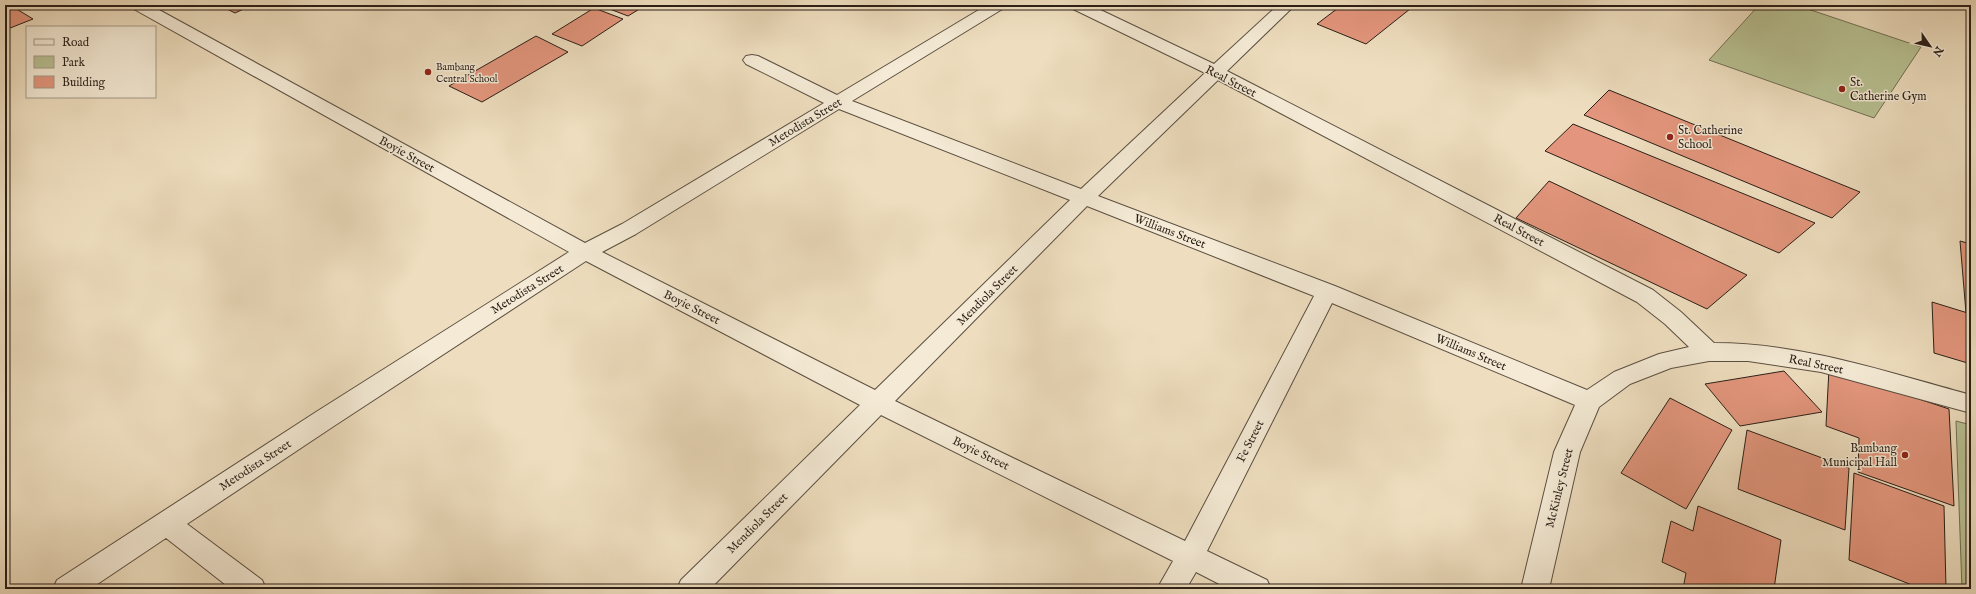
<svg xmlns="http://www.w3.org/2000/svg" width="1976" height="594" font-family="'IM FELL English',serif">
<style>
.green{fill:#b8c193;stroke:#717055}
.building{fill:#e3967d;stroke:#2a1f17}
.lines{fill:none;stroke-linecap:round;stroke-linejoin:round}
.minor-casing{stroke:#5b4f41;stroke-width:2}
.minor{fill:#f4ead5;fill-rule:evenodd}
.poi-dot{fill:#8f2418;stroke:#f4ead5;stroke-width:1.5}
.labels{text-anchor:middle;stroke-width:3;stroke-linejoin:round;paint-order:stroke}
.far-poi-label{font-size:10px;fill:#2a1f17;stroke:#f4ead5;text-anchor:start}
.street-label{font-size:12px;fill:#2a1f17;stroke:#f4ead5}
.poi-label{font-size:12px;fill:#2a1f17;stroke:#f4ead5;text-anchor:start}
</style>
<rect width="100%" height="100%" fill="#eedebf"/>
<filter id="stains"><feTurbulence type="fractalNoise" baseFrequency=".005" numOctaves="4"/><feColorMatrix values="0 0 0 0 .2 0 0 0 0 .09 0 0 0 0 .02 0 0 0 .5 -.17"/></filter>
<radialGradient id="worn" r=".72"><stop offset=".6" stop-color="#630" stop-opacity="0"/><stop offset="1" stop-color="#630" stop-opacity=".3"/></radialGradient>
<g class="green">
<polygon points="1759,5 1796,5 1921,47 1874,118 1709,60"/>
<polygon points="1956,421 1971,425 1971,589 1962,589"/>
</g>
<g class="building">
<polygon points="219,5 252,5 235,13"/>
<polygon points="604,5 646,5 628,16 602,6"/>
<polygon points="1342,5 1415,5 1366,44 1317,24"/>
<polygon points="15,8 33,19 5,30 5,12"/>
<polygon points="594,8 623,19 582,46 552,34"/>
<polygon points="536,36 568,52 482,102 449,86"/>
<polygon points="1609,90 1860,192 1832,218 1584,115"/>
<polygon points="1573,124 1815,223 1779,253 1545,151"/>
<polygon points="1549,181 1747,275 1707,309 1516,218"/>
<polygon points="1960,241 1971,244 1971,314 1966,313"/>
<polygon points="1932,302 1971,314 1971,364 1934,353"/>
<polygon points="1829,369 1949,409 1954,506 1858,472 1859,438 1826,426"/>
<polygon points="1784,371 1822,412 1740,426 1705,384"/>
<polygon points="1670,398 1732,430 1686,509 1621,473"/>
<polygon points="1747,430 1849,468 1845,530 1738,489"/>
<polygon points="1854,473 1944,506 1946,589 1922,589 1849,560"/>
<polygon points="1698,506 1781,540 1774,589 1683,589 1686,573 1662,562 1671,521 1693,531"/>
</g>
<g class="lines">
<g class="minor-casing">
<path id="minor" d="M 130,5 L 150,5 L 585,243 L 622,224 L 824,103 L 746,64 L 743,60 L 746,56 L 752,55 L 758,56 L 837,95 L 987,5 L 1006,5 L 1004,8 L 852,101 L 1081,189 L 1205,73 L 1071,8 L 1069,5 L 1090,5 L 1214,64 L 1278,5 L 1295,5 L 1227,71 L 1653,290 L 1681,312 L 1714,343 C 1803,343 1887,372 1971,395 L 1971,413 L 1821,372 L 1748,361 L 1709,361 L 1671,368 L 1630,384 L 1599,407 L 1580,452 L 1549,589 L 1521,589 L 1554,452 L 1575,405 L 1332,303 L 1207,551 L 1267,580 L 1271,589 L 1229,589 L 1196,572 L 1186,589 L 1157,589 L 1173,561 L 881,415 L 710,589 L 677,589 L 681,580 L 860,405 L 586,261 L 334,426 L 187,524 L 262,580 L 266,589 L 231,589 L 166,538 L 90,589 L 53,589 L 57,580 L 316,412 L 569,252 L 132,8 ZM 1218,80 L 1637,302 L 1665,324 L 1689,347 L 1659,354 L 1614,372 L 1587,390 L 1335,286 L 1098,196 ZM 839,109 L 1070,200 L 875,390 L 602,252 L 636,234 ZM 1087,206 L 1314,296 L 1185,541 L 895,401 Z"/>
</g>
<use href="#minor" class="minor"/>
</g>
<g class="poi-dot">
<circle cx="428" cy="72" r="4"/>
<circle cx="1842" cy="89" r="4"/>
<circle cx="1670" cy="137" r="4"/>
<circle cx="1905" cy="455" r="4"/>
</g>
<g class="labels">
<g class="far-poi-label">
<text x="436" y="70">Bambang<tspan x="436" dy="12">Central School</tspan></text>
</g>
<g class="street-label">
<text transform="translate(1231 81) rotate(27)" y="4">Real Street</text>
<text transform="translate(805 122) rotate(-31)" y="4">Metodista Street</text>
<text transform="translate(407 154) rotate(29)" y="4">Boyie Street</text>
<text transform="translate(1519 230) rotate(28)" y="4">Real Street</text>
<text transform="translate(1170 231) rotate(21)" y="4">Williams Street</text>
<text transform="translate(527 289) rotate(-32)" y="4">Metodista Street</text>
<text transform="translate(987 295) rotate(-45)" y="4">Mendiola Street</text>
<text transform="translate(692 307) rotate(27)" y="4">Boyie Street</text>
<text transform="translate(1471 352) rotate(23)" y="4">Williams Street</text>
<text transform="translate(1816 364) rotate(12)" y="4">Real Street</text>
<text transform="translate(1250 441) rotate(-63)" y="4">Fe Street</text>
<text transform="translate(981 453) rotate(26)" y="4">Boyie Street</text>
<text transform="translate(255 465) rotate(-33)" y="4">Metodista Street</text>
<text transform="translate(1559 488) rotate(-76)" y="4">McKinley Street</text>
<text transform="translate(757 523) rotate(-45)" y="4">Mendiola Street</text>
</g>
<g class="poi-label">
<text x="1850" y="86">St.<tspan x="1850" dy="14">Catherine Gym</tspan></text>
<text x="1678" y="134">St. Catherine<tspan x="1678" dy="14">School</tspan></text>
<text x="1897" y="452" text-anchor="end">Bambang<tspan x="1897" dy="14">Municipal Hall</tspan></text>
</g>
</g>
<rect width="1976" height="594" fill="none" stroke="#eedebf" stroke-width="20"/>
<rect x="6" y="6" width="1964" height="582" fill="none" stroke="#2a1f17" stroke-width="2"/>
<rect x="10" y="10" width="1956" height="574" fill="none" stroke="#2a1f17"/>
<rect x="26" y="26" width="130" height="72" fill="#f4ead5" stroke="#a39989"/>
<rect x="34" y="39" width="20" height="6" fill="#f4ead5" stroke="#a39989"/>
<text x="62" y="46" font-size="12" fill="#2a1f17">Road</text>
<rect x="34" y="56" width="20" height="12" fill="#b8c193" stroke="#a39989"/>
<text x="62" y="66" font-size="12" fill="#2a1f17">Park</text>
<rect x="34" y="76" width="20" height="12" fill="#e3967d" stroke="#a39989"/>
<text x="62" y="86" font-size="12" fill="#2a1f17">Building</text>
<g transform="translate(1930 46) rotate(124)" stroke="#f4ead5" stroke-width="3" paint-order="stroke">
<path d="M0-3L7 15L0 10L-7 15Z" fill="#2a1f17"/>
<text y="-6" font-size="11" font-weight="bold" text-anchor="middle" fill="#2a1f17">N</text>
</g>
<rect width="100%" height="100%" filter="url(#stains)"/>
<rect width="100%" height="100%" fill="url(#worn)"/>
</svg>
